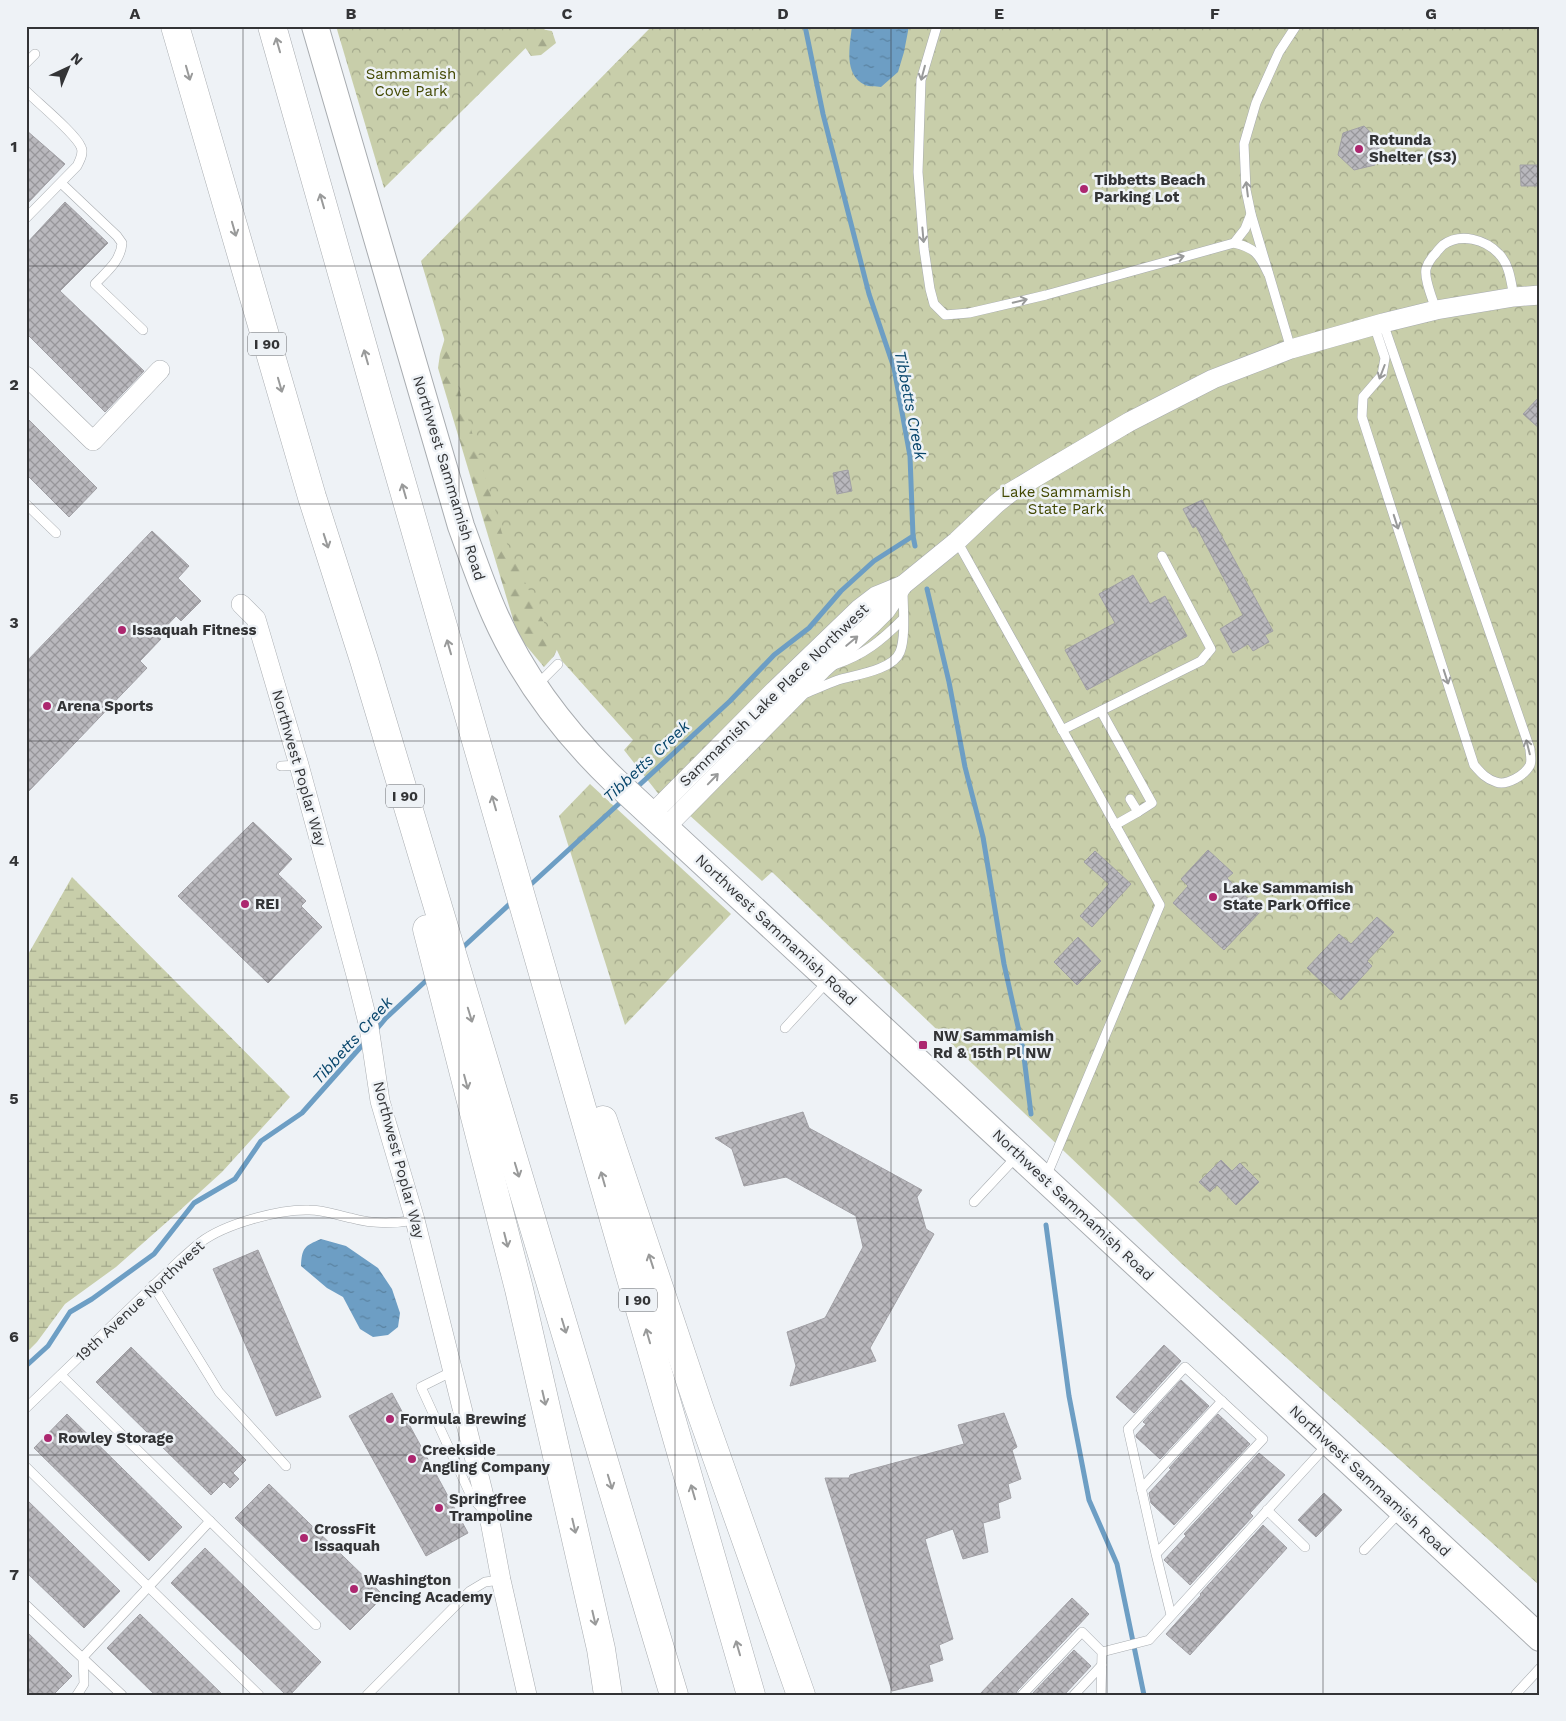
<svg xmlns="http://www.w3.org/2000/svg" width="1566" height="1721" font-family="'Work Sans',sans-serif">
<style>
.forest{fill:url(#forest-firs)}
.wetland{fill:url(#wetland-marsh)}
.park{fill:url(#park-crowns)}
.water{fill:url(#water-ripples)}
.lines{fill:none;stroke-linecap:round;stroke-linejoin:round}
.stream{stroke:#6d9ec4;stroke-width:5}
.building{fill:url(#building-cross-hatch);stroke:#a1a0a5}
.lane-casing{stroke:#a8acb0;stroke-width:10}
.street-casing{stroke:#a8acb0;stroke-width:20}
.secondary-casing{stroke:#a8acb0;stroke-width:28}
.highway-casing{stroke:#a8acb0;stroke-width:29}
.lane{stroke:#fff;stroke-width:9}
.street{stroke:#fff;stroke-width:19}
.secondary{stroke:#fff;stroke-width:26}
.highway{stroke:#fff;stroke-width:28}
.oneway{stroke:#999a9a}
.grid{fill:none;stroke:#333436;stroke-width:1;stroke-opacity:0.55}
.poi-dot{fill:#ac276f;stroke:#eef2f6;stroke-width:2}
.labels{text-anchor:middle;stroke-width:5;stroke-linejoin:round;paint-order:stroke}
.shield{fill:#eef2f6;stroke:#6b6d70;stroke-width:1}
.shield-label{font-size:14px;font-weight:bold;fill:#333436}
.park-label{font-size:15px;fill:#434903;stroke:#eef2f6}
.poi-label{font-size:15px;font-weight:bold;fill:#333436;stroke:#eef2f6;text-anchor:start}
.street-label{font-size:15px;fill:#333436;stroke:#eef2f6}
.water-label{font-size:16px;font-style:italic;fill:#07456b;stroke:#eef2f6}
.neatline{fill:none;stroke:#333436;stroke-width:2}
.grid-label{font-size:16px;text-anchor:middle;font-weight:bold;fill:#333436}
</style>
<defs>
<pattern id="forest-firs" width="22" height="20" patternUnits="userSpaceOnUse" patternTransform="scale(1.25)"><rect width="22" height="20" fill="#c8ceaa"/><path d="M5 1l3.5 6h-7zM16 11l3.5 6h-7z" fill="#a3a88b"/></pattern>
<pattern id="wetland-marsh" width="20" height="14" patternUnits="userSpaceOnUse" patternTransform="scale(1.25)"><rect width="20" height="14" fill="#c8ceaa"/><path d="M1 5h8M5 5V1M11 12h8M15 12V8" fill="none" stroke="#a3a88b"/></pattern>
<pattern id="park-crowns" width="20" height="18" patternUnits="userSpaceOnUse" patternTransform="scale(1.25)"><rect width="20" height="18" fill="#c8ceaa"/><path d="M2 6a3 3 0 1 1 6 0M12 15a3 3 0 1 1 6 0" fill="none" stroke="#a3a88b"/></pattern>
<pattern id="water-ripples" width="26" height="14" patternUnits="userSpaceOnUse" patternTransform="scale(1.25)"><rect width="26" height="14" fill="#6d9ec4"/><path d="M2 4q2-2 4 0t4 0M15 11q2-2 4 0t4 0" fill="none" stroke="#5a82a0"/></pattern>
<pattern id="building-cross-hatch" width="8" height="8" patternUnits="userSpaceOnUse" patternTransform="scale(1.25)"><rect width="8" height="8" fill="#b9b8bd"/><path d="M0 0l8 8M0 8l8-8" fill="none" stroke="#97969a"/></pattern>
</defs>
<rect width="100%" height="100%" fill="#eef2f6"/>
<g class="forest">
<polygon points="535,28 552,31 556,43 541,55 531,56 522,43"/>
<polygon points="450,322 561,641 554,656 544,667 518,636 438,368 440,354"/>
</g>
<polygon class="wetland" points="72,877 290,1097 222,1172 177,1213 116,1267 65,1304 37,1342 26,1353 26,958"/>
<g class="park">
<polygon points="336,26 548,26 384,188"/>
<polygon points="652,26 1540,26 1540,1586 1181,1263 772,872 762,881 687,813 679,814 664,801 624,750 633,740 562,661 502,533 421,261"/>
<polygon points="590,784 731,914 625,1025 559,816"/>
</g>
<g class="water">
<path d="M 852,26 L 909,26 L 904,52 L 898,72 L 881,87 C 876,86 869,87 865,85 C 843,74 850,46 852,26 Z"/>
<path d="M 321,1239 L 346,1246 L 378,1268 L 392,1289 L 400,1313 L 398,1327 L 388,1335 L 373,1337 L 360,1329 L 343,1297 L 327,1288 L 301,1266 C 302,1248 304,1246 321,1239 Z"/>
</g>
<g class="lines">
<g class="stream">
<polyline points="913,536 915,546"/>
<polyline points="927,589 949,682 965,767 983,837 1004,964 1023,1049 1031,1114"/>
<polyline points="635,789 730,701 774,655 809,628 841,591 874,561 913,536 910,456 894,368 869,294 823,114 805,26"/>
<polyline points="528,887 623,800"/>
<polyline points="460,950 513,901"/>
<polyline points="375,1031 386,1018 430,977"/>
<polyline points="1046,1225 1069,1396 1089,1500 1117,1564 1144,1695"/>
<polyline points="26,1366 48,1346 70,1312 92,1299 154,1254 194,1203 235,1179 261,1141 302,1113 366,1041"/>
</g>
</g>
<g class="building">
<polygon points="1364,126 1381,142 1375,165 1354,170 1338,155 1343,133"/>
<polygon points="26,130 65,164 26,205"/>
<polygon points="1520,165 1540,165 1540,186 1521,186"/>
<polygon points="65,202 108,243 60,291 144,371 105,412 26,333 26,244"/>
<polygon points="1540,396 1540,429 1523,414"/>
<polygon points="26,417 97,488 69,517 26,474"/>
<polygon points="848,470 852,491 837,494 833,473"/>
<polygon points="1202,500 1273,631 1265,635 1269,642 1253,651 1248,644 1233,653 1220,629 1243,615 1196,526 1193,528 1183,509"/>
<polygon points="152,531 189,566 178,578 201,601 181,621 176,616 157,636 161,639 140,661 147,668 26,794 26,662"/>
<polygon points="1133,575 1150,604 1165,596 1187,636 1087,690 1065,650 1115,623 1099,594"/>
<polygon points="253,822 292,859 278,874 306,901 301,906 322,927 268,983 178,896"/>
<polygon points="1208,850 1233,873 1227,878 1261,911 1224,950 1173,903 1188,886 1181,879"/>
<polygon points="1095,851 1131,884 1092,927 1080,916 1109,884 1084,862"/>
<polygon points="1377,917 1394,932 1367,961 1372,966 1341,1000 1307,968 1339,934 1351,944"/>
<polygon points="1078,937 1101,961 1077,985 1054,962"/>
<polygon points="803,1112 809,1128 922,1190 917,1197 926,1229 934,1234 870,1348 876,1361 790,1386 796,1366 787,1332 825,1318 863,1247 856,1216 786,1177 744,1186 732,1149 715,1138"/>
<polygon points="1221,1160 1232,1171 1240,1163 1259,1182 1236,1205 1217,1185 1210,1192 1199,1182"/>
<polygon points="258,1250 321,1397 276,1416 213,1269"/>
<polygon points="1164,1345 1181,1361 1134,1413 1116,1397"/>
<polygon points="131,1347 246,1460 233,1473 239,1479 230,1488 224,1482 211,1495 96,1382"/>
<polygon points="1181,1380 1209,1406 1160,1459 1136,1437 1136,1435 1146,1424 1143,1422"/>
<polygon points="392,1393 468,1533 426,1556 349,1416"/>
<polygon points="1004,1413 1017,1447 1012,1450 1021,1479 1008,1484 1011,1498 998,1503 1000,1518 983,1523 988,1552 963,1559 953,1529 925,1539 953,1639 939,1645 943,1660 929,1665 933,1681 892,1691 825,1478 849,1478 850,1475 964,1444 958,1425"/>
<polygon points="67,1414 182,1527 149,1561 34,1448"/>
<polygon points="1218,1414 1250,1444 1174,1525 1151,1503 1149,1493 1171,1469 1169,1468"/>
<polygon points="1259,1453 1285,1475 1250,1513 1253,1516 1190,1585 1164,1560 1186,1536 1184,1534"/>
<polygon points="269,1484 384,1596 350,1630 235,1518"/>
<polygon points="1324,1493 1342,1510 1316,1537 1298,1520"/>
<polygon points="26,1499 120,1591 84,1628 26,1572"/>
<polygon points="1263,1525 1287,1548 1190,1655 1166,1634 1201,1595 1200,1594"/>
<polygon points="205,1548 321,1662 290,1695 286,1695 171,1583"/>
<polygon points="1072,1598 1089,1614 1017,1691 1016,1695 979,1695"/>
<polygon points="140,1614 223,1695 155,1695 107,1648"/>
<polygon points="26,1631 72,1676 53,1695 26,1695"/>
<polygon points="1074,1650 1091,1666 1064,1695 1031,1695"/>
</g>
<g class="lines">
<g class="lane-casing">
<g id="lane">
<path d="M 937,26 L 921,80 L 918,172 L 924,249 L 930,289 L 934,304 L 945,315 L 969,313 L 1046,295 L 1234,243 C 1255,248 1259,254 1268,273"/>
<polyline points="26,63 35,54"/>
<path d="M 26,91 C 38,103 76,134 81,147 C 84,153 80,160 77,166 L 26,218"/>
<path d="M 61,183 L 117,236 L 122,243 C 121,261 106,272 95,284 L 143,330"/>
<polyline points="1234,243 1245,229 1251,214"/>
<path d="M 1436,310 C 1433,300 1424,279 1426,269 C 1428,262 1431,258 1436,253 C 1438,250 1441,247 1443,245 C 1461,232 1486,240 1499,254 C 1510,265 1511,283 1514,297"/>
<path d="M 1374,325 L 1385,358 L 1382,375 L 1363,397 L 1362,417 L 1474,765 C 1481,773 1486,779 1496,782 C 1507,786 1525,775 1530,765 C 1532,760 1530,754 1530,749 L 1383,323"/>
<polyline points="1291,349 1251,214 1246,190 1244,144 1256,103 1279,52 1296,26"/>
<polyline points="26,504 56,533"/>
<polyline points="957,541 1160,905 1046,1177"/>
<path d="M 834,665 C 864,655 881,641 903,619"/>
<polyline points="537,685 558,664"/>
<path d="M 806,693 C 816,689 827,684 838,680 C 855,675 893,670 900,652 C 906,637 903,608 903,590"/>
<polyline points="1101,711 1152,803 1138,812"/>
<polyline points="1062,730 1201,661 1211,649 1162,556"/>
<polyline points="281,766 299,765"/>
<polyline points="1115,825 1138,812 1130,799"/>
<polyline points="785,1028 827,982"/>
<polyline points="974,1202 1016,1157"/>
<polyline points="153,1285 219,1392 286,1466"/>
<polyline points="453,1371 421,1387 471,1496 482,1509"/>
<polyline points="61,1375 316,1625"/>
<path d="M 26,1408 L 180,1260 C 187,1254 193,1248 201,1242 C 225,1224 279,1209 309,1210 C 324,1210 337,1215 351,1218 C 372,1224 393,1224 415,1220"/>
<polyline points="26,1467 259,1695"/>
<polyline points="1141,1489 1222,1401"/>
<polyline points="1267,1510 1305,1547"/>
<polyline points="1364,1550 1400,1512"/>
<polyline points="1156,1554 1128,1429 1185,1367 1263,1439 1156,1554 1171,1615"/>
<polyline points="26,1605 122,1695"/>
<polyline points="1102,1652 1149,1640 1327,1445"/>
<polyline points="1516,1694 1540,1668"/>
<polyline points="77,1695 84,1684 83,1657 210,1521"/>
<polyline points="367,1695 470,1591 485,1582 501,1580"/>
<polyline points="1022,1695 1082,1632 1102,1652 1101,1695"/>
<polyline points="1074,1695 1102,1665"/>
</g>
</g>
<g class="street-casing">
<g id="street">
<polyline points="26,376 93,441 160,370"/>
<polyline points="241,604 256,619 299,765 357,979 369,1027 380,1101 415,1220 489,1516 501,1580 527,1695"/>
<polyline points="651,815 775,690 859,609 876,596 903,585"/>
<polyline points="665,828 822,669 871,625 886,610 903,585 957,541 996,504 1011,492 1041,474 1129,422 1213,379 1291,349 1383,323 1436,310 1514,297 1540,295"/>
</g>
</g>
<g class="secondary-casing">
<path id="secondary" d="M 315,26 L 461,526 C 472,556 482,586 495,615 C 523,678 566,734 615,781 L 1540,1638"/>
</g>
<g class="highway-casing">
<g id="highway">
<polyline points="175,26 312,497 364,660 674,1695"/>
<polyline points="272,26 379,404 751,1695"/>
<polyline points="427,929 519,1289 601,1649 608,1695"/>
<polyline points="603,1120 699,1407 801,1695"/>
</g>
</g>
<use href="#lane" class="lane"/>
<use href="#street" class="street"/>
<use href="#secondary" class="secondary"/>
<use href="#highway" class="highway"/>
</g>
<defs><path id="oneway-shaft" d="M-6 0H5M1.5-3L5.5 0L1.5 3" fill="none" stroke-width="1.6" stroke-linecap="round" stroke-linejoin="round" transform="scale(1.25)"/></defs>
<g class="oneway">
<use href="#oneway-shaft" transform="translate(278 45) rotate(-106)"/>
<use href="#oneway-shaft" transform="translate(188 73) rotate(74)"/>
<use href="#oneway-shaft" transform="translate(923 73) rotate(105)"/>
<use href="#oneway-shaft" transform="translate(1247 189) rotate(-97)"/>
<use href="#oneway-shaft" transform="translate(322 201) rotate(-106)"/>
<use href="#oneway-shaft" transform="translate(234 229) rotate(74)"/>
<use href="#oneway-shaft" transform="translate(923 235) rotate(85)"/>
<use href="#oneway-shaft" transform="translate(1177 258) rotate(-15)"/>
<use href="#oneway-shaft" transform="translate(1020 301) rotate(-14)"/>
<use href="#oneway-shaft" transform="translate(366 357) rotate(-106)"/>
<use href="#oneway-shaft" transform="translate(1382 372) rotate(111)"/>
<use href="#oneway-shaft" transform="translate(280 385) rotate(74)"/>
<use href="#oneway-shaft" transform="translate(404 491) rotate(-106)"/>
<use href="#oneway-shaft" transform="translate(1396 522) rotate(72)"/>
<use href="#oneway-shaft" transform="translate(326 541) rotate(72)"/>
<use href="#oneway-shaft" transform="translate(852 641) rotate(-40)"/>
<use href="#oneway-shaft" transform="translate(449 647) rotate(-106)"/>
<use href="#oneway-shaft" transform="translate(1446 677) rotate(72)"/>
<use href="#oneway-shaft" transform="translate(1528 747) rotate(-104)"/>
<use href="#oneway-shaft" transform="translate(713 779) rotate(-46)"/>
<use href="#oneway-shaft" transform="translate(494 803) rotate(-106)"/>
<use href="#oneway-shaft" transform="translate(470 1015) rotate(73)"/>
<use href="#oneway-shaft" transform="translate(466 1082) rotate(75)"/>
<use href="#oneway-shaft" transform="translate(517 1170) rotate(73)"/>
<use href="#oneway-shaft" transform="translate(603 1179) rotate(-106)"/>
<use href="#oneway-shaft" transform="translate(506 1240) rotate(76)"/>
<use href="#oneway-shaft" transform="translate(651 1261) rotate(-108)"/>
<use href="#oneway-shaft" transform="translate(564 1326) rotate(73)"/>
<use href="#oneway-shaft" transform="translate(648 1336) rotate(-106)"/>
<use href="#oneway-shaft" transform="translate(544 1398) rotate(77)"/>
<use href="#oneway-shaft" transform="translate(610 1482) rotate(73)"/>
<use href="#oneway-shaft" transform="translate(693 1492) rotate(-106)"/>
<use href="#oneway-shaft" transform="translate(574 1526) rotate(77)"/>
<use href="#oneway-shaft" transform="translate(594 1618) rotate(77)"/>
<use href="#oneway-shaft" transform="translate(738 1648) rotate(-106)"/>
</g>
<path class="grid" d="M 243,26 L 243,1695M 459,26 L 459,1695M 675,26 L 675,1695M 891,26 L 891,1695M 1107,26 L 1107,1695M 1323,26 L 1323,1695M 26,266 L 1540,266M 26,504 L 1540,504M 26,741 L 1540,741M 26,980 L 1540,980M 26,1218 L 1540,1218M 26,1455 L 1540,1455"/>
<g class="poi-dot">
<circle cx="1359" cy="149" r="5"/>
<circle cx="1084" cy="189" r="5"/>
<circle cx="122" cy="630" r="5"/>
<circle cx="47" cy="706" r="5"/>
<circle cx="1213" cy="897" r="5"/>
<circle cx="245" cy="904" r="5"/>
<rect x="918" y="1040" width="10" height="10" rx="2.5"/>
<circle cx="390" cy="1419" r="5"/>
<circle cx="48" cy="1438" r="5"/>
<circle cx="412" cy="1459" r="5"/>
<circle cx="439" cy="1508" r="5"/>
<circle cx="304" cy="1538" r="5"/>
<circle cx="354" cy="1589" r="5"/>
</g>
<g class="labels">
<g class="shield">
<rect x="248" y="332.5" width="38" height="23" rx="4"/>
<rect x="386" y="784.5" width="38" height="23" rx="4"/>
<rect x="619" y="1288.5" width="38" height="23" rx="4"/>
</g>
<g class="shield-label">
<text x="267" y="349">I 90</text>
<text x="405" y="801">I 90</text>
<text x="638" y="1305">I 90</text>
</g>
<g class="park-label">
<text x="411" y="79">Sammamish<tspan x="411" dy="17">Cove Park</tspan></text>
<text x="1066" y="497">Lake Sammamish<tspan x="1066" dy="17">State Park</tspan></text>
</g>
<g class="poi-label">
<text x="1369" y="145">Rotunda<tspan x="1369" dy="17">Shelter (S3)</tspan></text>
<text x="1094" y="185">Tibbetts Beach<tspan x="1094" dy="17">Parking Lot</tspan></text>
<text x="132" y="635">Issaquah Fitness</text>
<text x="57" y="711">Arena Sports</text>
<text x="1223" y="893">Lake Sammamish<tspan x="1223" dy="17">State Park Office</tspan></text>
<text x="255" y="909">REI</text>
<text x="933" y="1041">NW Sammamish<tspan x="933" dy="17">Rd &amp; 15th Pl NW</tspan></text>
<text x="400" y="1424">Formula Brewing</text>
<text x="58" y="1443">Rowley Storage</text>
<text x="422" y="1455">Creekside<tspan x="422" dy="17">Angling Company</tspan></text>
<text x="449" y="1504">Springfree<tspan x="449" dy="17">Trampoline</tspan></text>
<text x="314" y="1534">CrossFit<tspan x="314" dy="17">Issaquah</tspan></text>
<text x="364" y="1585">Washington<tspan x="364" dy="17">Fencing Academy</tspan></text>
</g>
<g class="street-label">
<text transform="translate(449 478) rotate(73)" y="5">Northwest Sammamish Road</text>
<text transform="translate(774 695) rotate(-44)" y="5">Sammamish Lake Place Northwest</text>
<text transform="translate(299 768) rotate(74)" y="5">Northwest Poplar Way</text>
<text transform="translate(776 930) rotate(43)" y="5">Northwest Sammamish Road</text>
<text transform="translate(399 1160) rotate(75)" y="5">Northwest Poplar Way</text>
<text transform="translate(1073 1205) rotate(43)" y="5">Northwest Sammamish Road</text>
<text transform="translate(140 1301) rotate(-43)" y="5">19th Avenue Northwest</text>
<text transform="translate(1370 1481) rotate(43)" y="5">Northwest Sammamish Road</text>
</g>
<g class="water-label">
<text transform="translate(911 405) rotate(79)" y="6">Tibbetts Creek</text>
<text transform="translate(646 761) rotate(-43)" y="6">Tibbetts Creek</text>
<text transform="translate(352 1040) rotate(-48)" y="6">Tibbetts Creek</text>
</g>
</g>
<rect width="1566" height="1721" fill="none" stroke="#eef2f6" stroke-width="55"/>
<g transform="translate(68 68) rotate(44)" stroke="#eef2f6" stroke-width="4" paint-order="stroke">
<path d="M0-4L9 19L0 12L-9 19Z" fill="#333436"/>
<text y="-8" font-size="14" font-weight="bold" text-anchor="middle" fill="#333436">N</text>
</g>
<rect x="28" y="28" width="1510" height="1666" class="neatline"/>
<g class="grid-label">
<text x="135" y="19">A</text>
<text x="351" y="19">B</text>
<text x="567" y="19">C</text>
<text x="783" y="19">D</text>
<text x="999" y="19">E</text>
<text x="1215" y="19">F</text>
<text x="1431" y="19">G</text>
<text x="14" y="152">1</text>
<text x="14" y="390">2</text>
<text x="14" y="628">3</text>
<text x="14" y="866">4</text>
<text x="14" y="1104">5</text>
<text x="14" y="1342">6</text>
<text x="14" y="1580">7</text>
</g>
</svg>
